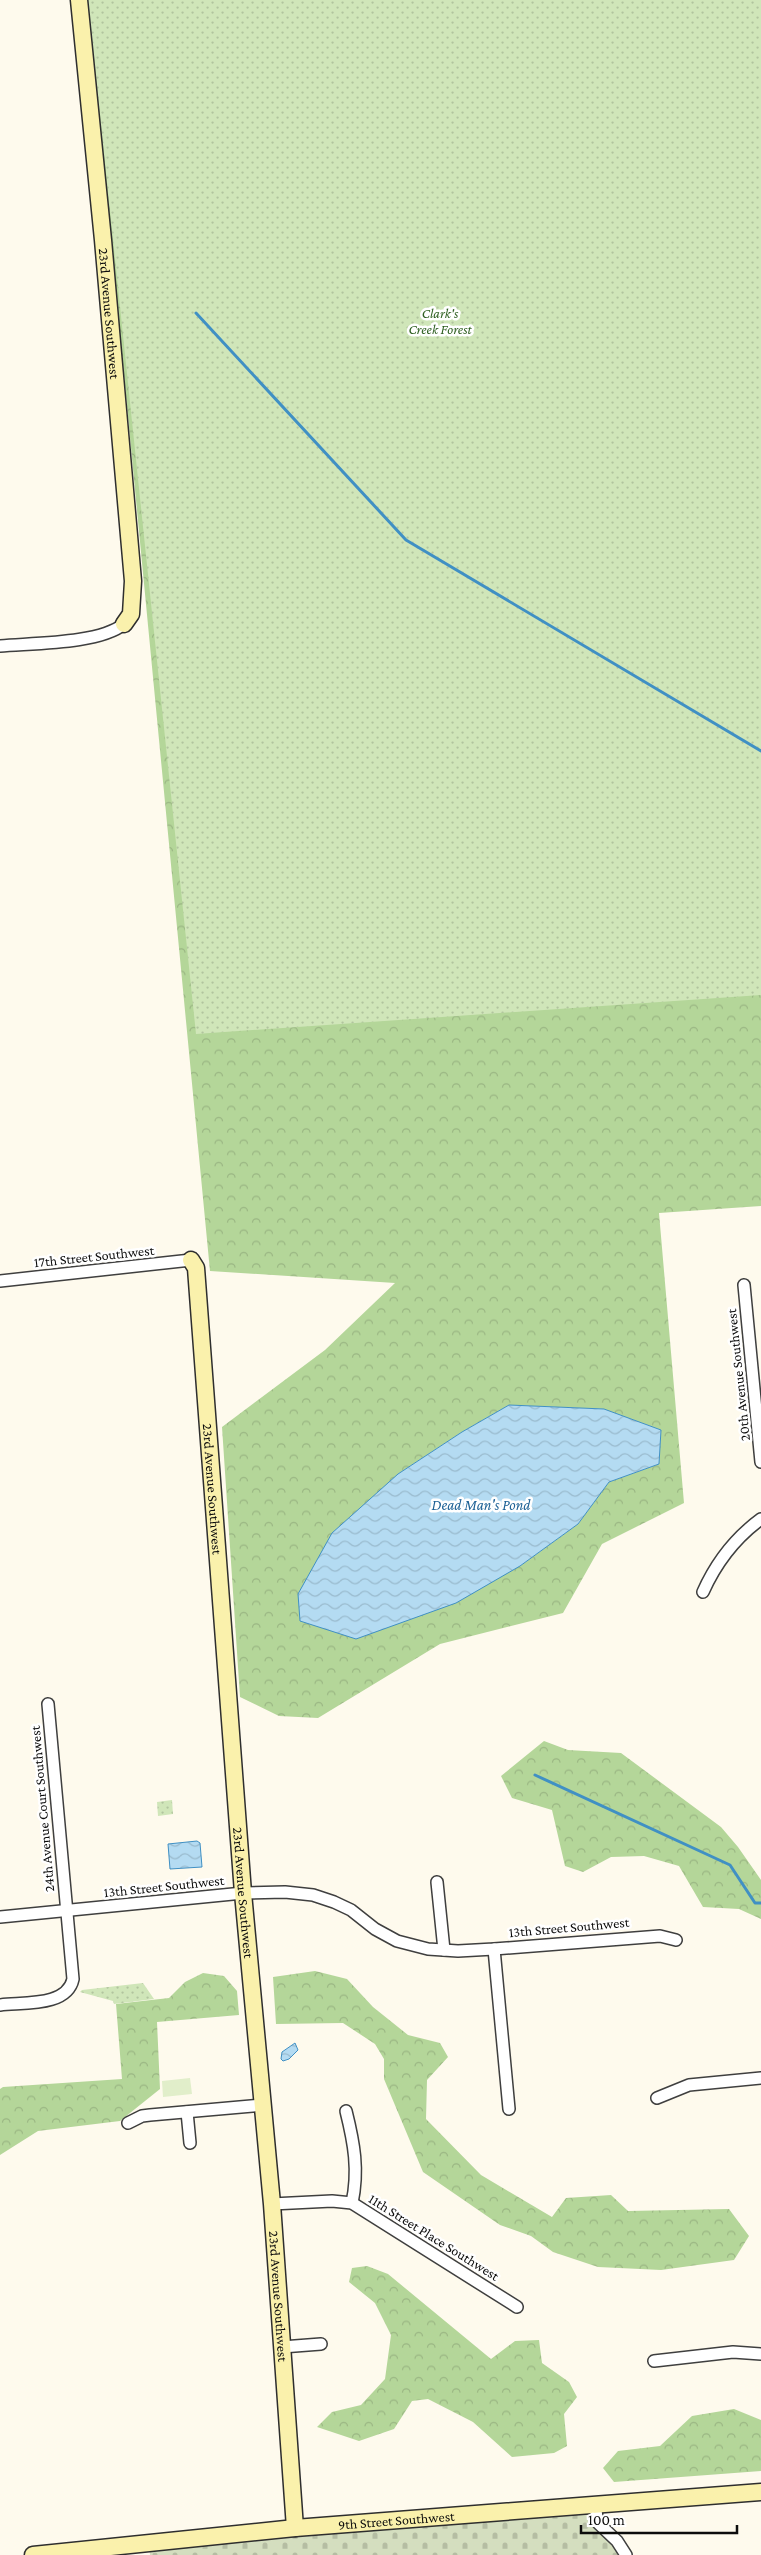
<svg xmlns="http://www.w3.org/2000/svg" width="761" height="2555" font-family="'Crimson Pro',serif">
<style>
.forest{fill:url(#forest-crowns);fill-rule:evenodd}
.cemetery{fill:url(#cemetery-stones)}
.park{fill:url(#park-dots)}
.pitch{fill:#e1eeca}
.water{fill:url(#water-waves);stroke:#4090c4}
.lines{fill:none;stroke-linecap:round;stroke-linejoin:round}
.stream{stroke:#4090c4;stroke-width:3}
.street-casing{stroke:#3f3f3f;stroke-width:14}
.secondary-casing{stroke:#2e2e2e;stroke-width:19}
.street{stroke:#fff;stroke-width:11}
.secondary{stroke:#faf1ac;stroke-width:16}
.labels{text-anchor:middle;stroke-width:5;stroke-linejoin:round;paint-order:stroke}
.street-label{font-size:14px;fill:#0c0c0c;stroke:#fff}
.park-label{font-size:14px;font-style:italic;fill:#2e5f21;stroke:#fff}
.water-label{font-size:15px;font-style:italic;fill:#1e6296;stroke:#fff}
</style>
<defs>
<pattern id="forest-crowns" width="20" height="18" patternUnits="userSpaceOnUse" patternTransform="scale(1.25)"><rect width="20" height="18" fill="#b4d699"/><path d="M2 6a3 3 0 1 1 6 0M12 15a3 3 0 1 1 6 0" fill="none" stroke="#9ab683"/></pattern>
<pattern id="cemetery-stones" width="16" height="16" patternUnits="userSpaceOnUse" patternTransform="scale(1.25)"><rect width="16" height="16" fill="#d4debf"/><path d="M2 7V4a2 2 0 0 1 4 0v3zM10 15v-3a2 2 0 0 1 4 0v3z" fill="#b5bda3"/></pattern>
<pattern id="park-dots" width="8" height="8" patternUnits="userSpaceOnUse" patternTransform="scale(1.25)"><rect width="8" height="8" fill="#d0e6b9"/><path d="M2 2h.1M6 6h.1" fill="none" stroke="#b1c49e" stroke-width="1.8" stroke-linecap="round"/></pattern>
<pattern id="water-waves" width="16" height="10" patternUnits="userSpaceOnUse" patternTransform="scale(1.25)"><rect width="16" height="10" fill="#b4dbf2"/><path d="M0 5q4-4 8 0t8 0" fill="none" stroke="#9abbce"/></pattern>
</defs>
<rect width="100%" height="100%" fill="#fefaed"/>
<g class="forest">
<path d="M 88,0 L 761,0 L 761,1206 L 659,1213 L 684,1503 L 602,1544 L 563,1613 L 440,1644 L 318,1718 L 279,1716 L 240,1697 L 222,1427 L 325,1350 L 395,1283 L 210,1271 ZM 509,1405 L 603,1409 L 661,1430 L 659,1464 L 609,1482 L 578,1524 L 520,1566 L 398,1474 L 462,1432 Z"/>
<polygon points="544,1741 568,1750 621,1753 721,1827 738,1847 761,1880 761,1919 739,1909 703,1907 679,1866 644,1856 611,1857 583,1872 565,1866 552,1810 512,1798 501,1776"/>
<polygon points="315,1971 347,1979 373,2007 408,2035 440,2043 448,2057 427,2080 426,2119 481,2175 552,2217 566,2198 611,2195 628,2211 729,2209 749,2236 734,2260 661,2270 598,2267 553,2252 531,2236 500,2225 423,2172 384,2079 384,2059 375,2044 343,2023 276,2024 273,1977"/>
<polygon points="203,1973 224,1976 237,1991 239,2015 157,2022 160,2089 120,2121 38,2131 0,2155 0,2089 3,2087 122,2079 116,2004 169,1998 185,1982"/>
<polygon points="367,2266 388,2274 491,2359 515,2341 539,2340 542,2363 569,2382 577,2397 564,2414 567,2446 554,2453 512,2457 473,2422 428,2399 412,2401 394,2429 359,2441 317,2427 332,2412 361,2405 385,2379 391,2335 375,2303 349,2282 352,2268"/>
<polygon points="734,2409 761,2420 761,2471 614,2482 603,2468 618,2451 660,2446 692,2416"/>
</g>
<polygon class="cemetery" points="595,2505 596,2517 626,2555 150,2555 149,2543"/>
<g class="park">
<polygon points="88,0 761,0 761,995 196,1034"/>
<polygon points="172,1800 173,1814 158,1816 157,1802"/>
<polygon points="143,1983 154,1999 114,2004 113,2001 80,1992 82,1990"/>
</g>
<polygon class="pitch" points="190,2078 192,2094 163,2097 162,2081"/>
<g class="water">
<polygon points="509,1405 604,1409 661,1430 659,1464 609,1482 578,1524 520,1566 456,1603 356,1639 300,1621 298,1594 332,1533 398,1474 462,1432"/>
<polygon points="197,1841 200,1843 202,1867 170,1869 168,1844"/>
<polygon points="295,2043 298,2050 289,2059 283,2061 281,2059 282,2052"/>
</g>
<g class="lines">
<g class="stream">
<polyline points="196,313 406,540 761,751"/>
<polyline points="535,1775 730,1865 755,1903 761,1903"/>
</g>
<g class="street-casing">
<g id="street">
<path d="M 0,646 C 33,643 99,644 124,624"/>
<polyline points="0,1281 191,1260"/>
<polyline points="744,1285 761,1462"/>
<path d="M 703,1592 C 716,1563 735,1538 761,1519"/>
<polyline points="437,1882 444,1950"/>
<polyline points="0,1917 243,1893 285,1892 313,1895 334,1902 351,1910 375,1929 397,1941 428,1949 458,1951 494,1949 660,1936 676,1940"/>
<polyline points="494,1949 509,2109"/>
<path d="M 0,2005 C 23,2002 67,2007 73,1979 L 48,1704"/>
<polyline points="657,2098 689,2085 761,2078"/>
<path d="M 346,2111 C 354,2143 359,2170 352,2203"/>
<polyline points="187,2112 190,2143"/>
<polyline points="128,2123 142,2116 150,2115 263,2105"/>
<polyline points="272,2204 332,2201 352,2203 517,2307"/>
<polyline points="282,2347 321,2344"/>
<polyline points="654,2361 733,2352 761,2354"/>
<polyline points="595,2505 598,2523 617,2541 626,2555"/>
</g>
</g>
<g class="secondary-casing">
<g id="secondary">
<path id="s1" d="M 79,0 L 103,240 L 133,581 L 131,614 L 124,624"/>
<path id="s2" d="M 191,1260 L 196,1268 L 243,1893 L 272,2204 L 295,2528"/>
<path id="s3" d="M 33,2555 L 295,2528 L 761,2492"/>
</g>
</g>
<use href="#street" class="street"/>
<use href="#secondary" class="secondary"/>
</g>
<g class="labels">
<g class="street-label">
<text dy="5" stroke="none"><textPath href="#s1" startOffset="315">23rd Avenue Southwest</textPath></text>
<text transform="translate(94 1256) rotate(-6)" y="5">17th Street Southwest</text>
<text transform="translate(738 1375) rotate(-96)" y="5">20th Avenue Southwest</text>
<text dy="5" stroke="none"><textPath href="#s2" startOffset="231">23rd Avenue Southwest</textPath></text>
<text transform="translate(42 1809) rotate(-95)" y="5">24th Avenue Court Southwest</text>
<text transform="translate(164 1886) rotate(-6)" y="5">13th Street Southwest</text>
<text dy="5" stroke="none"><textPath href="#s2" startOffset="636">23rd Avenue Southwest</textPath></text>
<text transform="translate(569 1927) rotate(-5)" y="5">13th Street Southwest</text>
<text transform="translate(434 2237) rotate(32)" y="5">11th Street Place Southwest</text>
<text dy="5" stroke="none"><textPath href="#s2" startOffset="1041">23rd Avenue Southwest</textPath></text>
<text dy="5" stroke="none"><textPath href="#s3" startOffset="365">9th Street Southwest</textPath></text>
</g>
<g class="park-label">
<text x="440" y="318">Clark's<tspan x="440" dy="16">Creek Forest</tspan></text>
</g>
<g class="water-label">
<text x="481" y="1510">Dead Man's Pond</text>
</g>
</g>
<path d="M581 2525v8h156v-8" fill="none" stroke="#0c0c0c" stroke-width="2.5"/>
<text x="588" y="2525" font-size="15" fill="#0c0c0c" stroke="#ffffff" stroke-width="4" paint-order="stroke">100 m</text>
</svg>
